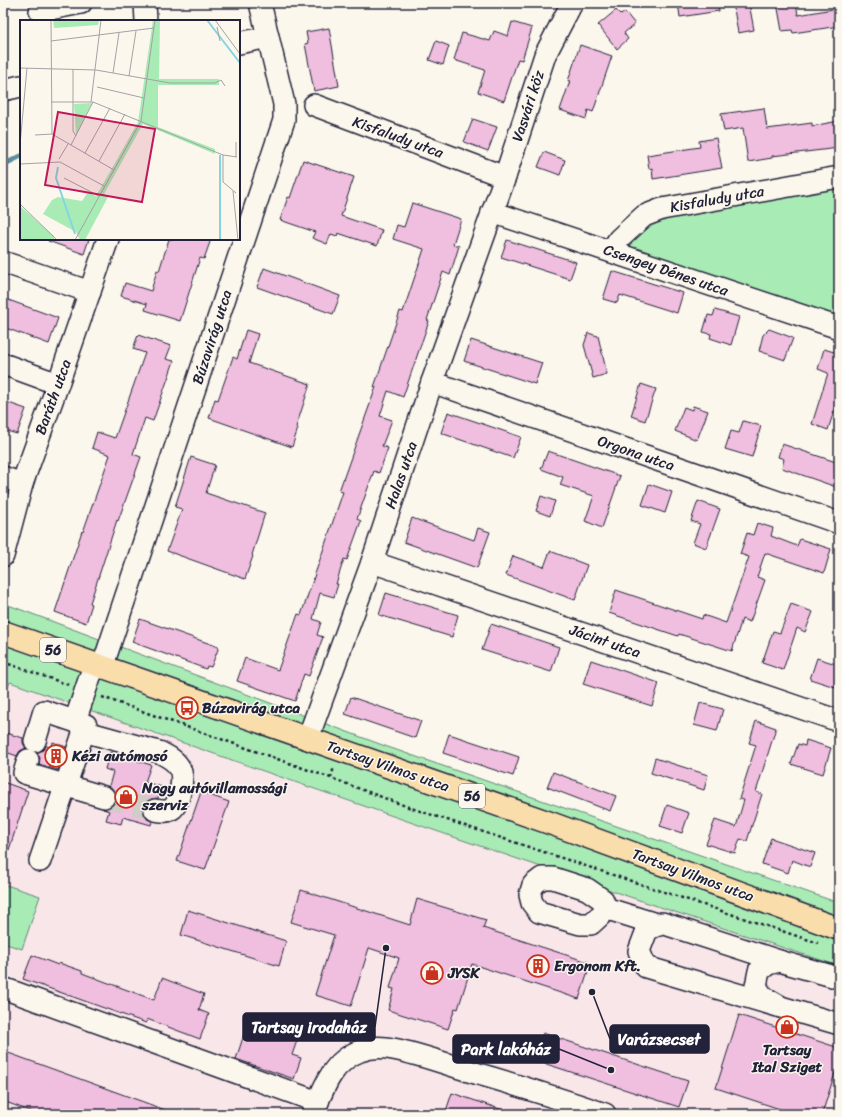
<svg xmlns="http://www.w3.org/2000/svg" width="842" height="1117" font-family="Sriracha,sans-serif">
<style>
.built{fill:#f8e6e8}
.green{fill:#a8ebb5;stroke:#658678}
.lines{fill:none;stroke-linecap:round;stroke-linejoin:round}
.stream{stroke:#5d8d9e;stroke-width:5}
.building{fill:#f0bede;stroke:#22223b}
.minor-tunnel{stroke:#d0ccc9;stroke-width:21;stroke-dasharray:21 10;stroke-linecap:butt}
.minor-casing{stroke:#22223b;stroke-width:24}
.major-casing{stroke:#22223b;stroke-width:25}
.path{stroke:#22223b;stroke-width:2.5;stroke-dasharray:3 3;stroke-linecap:butt}
.minor{stroke:#fbf7ec;stroke-width:21}
.major{stroke:#f9deab;stroke-width:22}
.labels{text-anchor:middle;stroke-width:3;stroke-linejoin:round;paint-order:stroke}
.shield{fill:#fbf7ec;stroke:#636270;stroke-width:1}
.shield-label{font-size:14px;font-weight:bold;fill:#22223b}
.street-label{font-size:15px;fill:#22223b;stroke:#fbf7ec}
.poi-label{font-size:15px;font-weight:bold;fill:#22223b;stroke:#fbf7ec;text-anchor:start}
.inset-river{fill:none;stroke:#85d5e0;stroke-width:2}
.inset-road{fill:none;stroke:#a4a2a5;stroke-width:1}
.view{fill:#c2185b;fill-opacity:0.15;stroke:#c2185b;stroke-width:2}
.inset-edge{fill:none;stroke:#22223b;stroke-width:2}
.leader{fill:none;stroke:#22223b;stroke-width:1.5}
.callout-dot{fill:#22223b;stroke:#fbf7ec;stroke-width:1.5}
.callout{fill:#22223b;stroke:#22223b;stroke-width:1.5}
.callout-label{font-size:16px;text-anchor:middle;font-weight:bold;fill:#fff}
</style>
<rect width="100%" height="100%" fill="#fbf7ec"/>
<filter id="ink" filterUnits="userSpaceOnUse"><feTurbulence type="fractalNoise" baseFrequency=".025" numOctaves="2"/><feDisplacementMap in="SourceGraphic" scale="8" xChannelSelector="R" yChannelSelector="G"/><feConvolveMatrix kernelMatrix="1 2 1 2 8 2 1 2 1" color-interpolation-filters="sRGB"/></filter>
<g filter="url(#ink)">
<polygon class="built" points="9,682 365,807 698,920 839,966 839,1095 834,1114 3,1114 3,699"/>
<g class="green">
<polygon points="839,185 839,324 620,249 651,220"/>
<path d="M 3,603 L 385,746 L 839,903 L 839,966 C 561,876 285,779 10,682 L 3,699 Z"/>
<polygon points="3,884 40,896 22,949 3,943"/>
</g>
<g class="lines">
<polyline class="stream" points="3,165 21,156"/>
</g>
<g class="building">
<polygon points="678,3 718,3 719,11 680,17"/>
<polygon points="733,3 749,3 754,30 738,33"/>
<polygon points="777,3 796,3 798,15 839,8 839,26 793,33 792,30 782,31"/>
<polygon points="616,10 621,15 625,12 635,24 624,33 628,39 617,49 598,25"/>
<polygon points="512,22 532,28 522,60 518,59 504,101 478,92 485,70 454,60 462,33 490,41 494,31 508,36"/>
<polygon points="329,28 339,86 314,91 305,44 308,43 306,32"/>
<polygon points="436,41 449,46 443,65 429,60"/>
<polygon points="580,45 612,56 593,112 588,110 586,119 560,110 570,81 568,81"/>
<polygon points="764,108 767,129 812,123 812,126 839,121 839,148 772,156 772,158 748,162 743,128 724,131 721,114"/>
<polygon points="473,119 497,127 488,151 464,142"/>
<polygon points="716,138 722,168 653,179 652,168 649,169 647,155 700,147 699,141"/>
<polygon points="544,152 565,160 560,175 538,167"/>
<polygon points="303,160 354,177 341,216 382,230 377,246 338,233 337,236 331,234 327,244 312,238 315,232 280,220 288,197 290,198"/>
<polygon points="412,203 461,219 453,244 459,246 450,275 443,272 427,320 429,321 403,397 388,391 380,416 392,420 382,446 388,448 379,473 374,471 357,519 361,521 347,560 344,559 336,584 338,584 334,597 320,593 313,619 321,622 317,635 323,637 309,676 304,674 295,701 237,681 245,658 278,670 298,614 301,615 343,492 339,491 376,387 374,387 400,311 403,312 424,249 393,239 397,225 404,227"/>
<polygon points="48,239 89,239 84,254 48,241"/>
<polygon points="169,239 211,239 204,259 200,258 180,321 145,310 147,304 121,296 125,283 151,291 157,270 159,271"/>
<polygon points="507,240 576,262 570,279 501,257"/>
<polygon points="264,268 340,296 333,314 257,287"/>
<polygon points="612,271 683,293 677,313 620,295 617,303 603,299"/>
<polygon points="3,298 58,318 49,344 3,327"/>
<polygon points="715,310 739,317 731,345 710,338 711,334 703,332 708,315 713,316"/>
<polygon points="769,329 793,338 785,360 759,351 763,335"/>
<polygon points="246,330 258,334 249,363 310,384 296,427 298,428 292,447 209,418 215,399 218,400 233,357 237,359"/>
<polygon points="588,333 598,336 607,374 593,378 584,345"/>
<polygon points="138,335 171,346 166,359 174,361 153,421 145,418 133,454 141,457 118,521 117,520 90,603 92,604 86,623 55,612 82,531 83,532 110,455 92,448 97,432 115,438 145,353 133,349"/>
<polygon points="471,340 542,363 535,384 464,361"/>
<polygon points="836,346 839,347 839,395 828,430 812,424 828,373 818,369 824,349 834,352"/>
<polygon points="641,384 656,389 645,421 631,416"/>
<polygon points="3,401 26,409 17,434 3,430"/>
<polygon points="693,406 708,411 697,440 675,431 684,407 692,410"/>
<polygon points="448,412 521,437 513,458 441,433"/>
<polygon points="743,421 761,426 752,457 725,449 731,431 739,433"/>
<polygon points="782,444 839,463 839,488 782,468 784,459 778,457"/>
<polygon points="548,451 620,476 602,528 585,521 594,496 560,485 563,477 541,469"/>
<polygon points="191,457 215,465 206,493 265,513 252,555 253,556 245,579 167,551 182,509 175,507"/>
<polygon points="649,484 672,492 665,513 642,505"/>
<polygon points="541,496 555,501 550,516 536,511"/>
<polygon points="698,501 720,509 706,548 693,543 700,524 691,521"/>
<polygon points="412,518 474,540 478,528 490,532 477,568 404,542"/>
<polygon points="757,523 773,528 771,536 797,546 800,539 831,549 824,573 765,553 757,577 765,580 750,622 742,619 732,651 679,634 678,636 609,613 616,590 702,619 703,615 726,623 749,557 740,554 747,533 753,535"/>
<polygon points="550,551 587,565 575,600 506,575 513,556 544,567"/>
<polygon points="386,593 458,615 452,637 379,615"/>
<polygon points="791,604 813,612 805,632 797,628 783,670 762,663 773,631 780,633"/>
<polygon points="140,619 219,647 211,667 207,666 206,669 132,642"/>
<polygon points="491,624 559,647 551,672 482,650"/>
<polygon points="817,658 839,665 839,675 835,687 810,679"/>
<polygon points="591,660 659,683 652,706 583,684"/>
<polygon points="351,697 421,721 415,738 345,714"/>
<polygon points="700,703 723,709 717,731 694,725"/>
<polygon points="756,721 776,728 756,792 762,794 747,841 740,839 735,853 706,844 715,820 736,827 744,800 739,799 756,745 749,743"/>
<polygon points="3,732 23,738 23,743 26,748 20,751 17,756 3,751"/>
<polygon points="449,734 519,757 513,776 443,753"/>
<polygon points="806,740 831,748 823,774 791,764 798,744 805,746"/>
<polygon points="53,742 66,747 58,770 39,764 40,758 37,753 43,750 46,746 51,747"/>
<polygon points="110,752 151,765 145,782 162,787 158,798 151,799 146,803 143,807 144,814 147,819 152,821 151,825 123,817 121,824 106,820 109,811 103,809 107,809 112,806 116,800 116,794 113,789 109,786 113,772 105,769"/>
<polygon points="655,758 708,775 704,790 651,773"/>
<polygon points="553,772 616,796 610,811 547,787"/>
<polygon points="3,782 28,791 6,859 3,858"/>
<polygon points="201,792 229,802 205,870 177,861"/>
<polygon points="667,805 689,813 682,833 660,826"/>
<polygon points="771,838 815,853 810,867 792,860 788,873 762,864"/>
<polygon points="301,890 410,925 417,899 486,920 483,928 591,963 579,999 472,964 458,1009 455,1008 448,1029 388,1010 394,989 390,988 399,958 369,948 351,1006 315,995 334,935 291,922"/>
<polygon points="188,910 286,941 279,966 181,935"/>
<polygon points="32,955 58,965 59,963 82,971 82,973 154,1000 162,978 204,994 199,1010 209,1014 200,1039 147,1019 146,1023 23,979"/>
<polygon points="251,1013 301,1029 292,1055 301,1058 294,1079 236,1059"/>
<polygon points="739,1015 839,1048 839,1074 835,1073 822,1114 795,1114 716,1088"/>
<polygon points="543,1033 688,1081 679,1107 534,1060"/>
<polygon points="3,1051 171,1112 170,1114 38,1114 3,1101"/>
<polygon points="452,1093 509,1112 508,1114 445,1114"/>
</g>
<g class="lines">
<polyline class="minor-tunnel" points="104,797 155,810"/>
<g class="minor-casing">
<g id="minor">
<polyline points="145,3 146,21"/>
<polyline points="40,11 81,3"/>
<polyline points="239,43 268,37"/>
<polyline points="3,90 21,86"/>
<polyline points="314,105 505,177"/>
<polyline points="492,212 839,328"/>
<polyline points="611,251 619,239 644,216 662,209 839,177"/>
<polyline points="3,262 90,292"/>
<polyline points="3,364 58,384"/>
<polyline points="432,382 839,523"/>
<polyline points="3,477 22,484"/>
<polyline points="3,556 22,484 58,384 108,239"/>
<polyline points="372,562 839,721"/>
<polyline points="102,668 284,120 284,104 260,3"/>
<polyline points="75,721 94,665"/>
<path d="M 83,731 L 159,752 C 167,756 176,760 180,769 C 184,778 180,801 173,808 C 167,813 161,811 155,810"/>
<polyline points="308,738 372,562 432,382 505,177 545,55 572,3"/>
<polyline points="35,741 44,711 86,725 40,861"/>
<polyline points="28,760 24,773 104,797"/>
<polygon points="542,878 553,878 587,889 603,900 605,908 603,913 591,924 580,924 539,912 532,903 530,895 533,885"/>
<polyline points="605,908 659,925"/>
<polyline points="779,961 662,923 647,930 639,951 646,967 781,1007"/>
<polyline points="839,978 779,961 768,964 759,971 756,986 762,996 781,1007 839,1024"/>
<polyline points="3,988 318,1102"/>
<path d="M 313,1114 C 323,1089 332,1061 360,1051 C 370,1047 383,1047 393,1049 C 420,1054 446,1064 472,1072 C 517,1085 561,1099 605,1114"/>
</g>
</g>
<g class="major-casing">
<polyline id="major" points="3,632 550,823 839,929"/>
</g>
<g class="path">
<polyline points="3,662 69,685"/>
<polyline points="102,697 331,778 411,808 818,943"/>
<polyline points="331,778 334,767"/>
</g>
<use href="#minor" class="minor"/>
<use href="#major" class="major"/>
</g>
</g>
<defs>
<g id="bus-ring" transform="scale(1.15)"><circle r="9.5" fill="#fbf7ec" stroke="#c8321e" stroke-width="1.5"/><path d="M-5-6H5V4H4V6H2V4H-2V6H-4V4H-5ZM-3.5-4V0h7V-4ZM-3.5 1.2v1.5H-2V1.2ZM2 1.2v1.5H3.5V1.2Z" fill="#c8321e"/></g>
<g id="building-ring" transform="scale(1.15)"><circle r="9.5" fill="#fbf7ec" stroke="#c8321e" stroke-width="1.5"/><path d="M-4-6H4V6H1V3H-1V6H-4ZM-2.5-4.3h1.7v1.8h-1.7ZM.8-4.3h1.7v1.8H.8ZM-2.5-1h1.7V.8h-1.7ZM.8-1h1.7V.8H.8Z" fill="#c8321e"/></g>
<g id="shop-ring" transform="scale(1.15)"><circle r="9.5" fill="#fbf7ec" stroke="#c8321e" stroke-width="1.5"/><path d="M-5-2.5h2.3a2.7 3.5 0 0 1 5.4 0H5L5.5 6h-11ZM-1.5-2.5h3a1.5 2.3 0 0 0-3 0Z" fill="#c8321e"/></g>
</defs>
<g fill-rule="evenodd">
<use href="#bus-ring" x="187" y="708"/>
<use href="#building-ring" x="56" y="756"/>
<use href="#shop-ring" x="126" y="797"/>
<use href="#building-ring" x="538" y="966"/>
<use href="#shop-ring" x="432" y="973"/>
<use href="#shop-ring" x="787" y="1027"/>
</g>
<g class="labels">
<g class="shield">
<rect x="40" y="638" width="26" height="24" rx="3"/>
<rect x="459" y="784" width="26" height="24" rx="3"/>
</g>
<g class="shield-label">
<text x="53" y="655">56</text>
<text x="472" y="801">56</text>
</g>
<g class="street-label">
<text transform="translate(528 106) rotate(-72)" y="5">Vasvári köz</text>
<text transform="translate(398 137) rotate(20)" y="5">Kisfaludy utca</text>
<text transform="translate(717 199) rotate(-10)" y="5">Kisfaludy utca</text>
<text transform="translate(666 270) rotate(19)" y="5">Csengey Dénes utca</text>
<text transform="translate(212 337) rotate(-72)" y="5">Búzavirág utca</text>
<text transform="translate(53 397) rotate(-70)" y="5">Baráth utca</text>
<text transform="translate(636 453) rotate(19)" y="5">Orgona utca</text>
<text transform="translate(401 475) rotate(-71)" y="5">Halas utca</text>
<text transform="translate(605 641) rotate(19)" y="5">Jácint utca</text>
<text transform="translate(388 766) rotate(19)" y="5">Tartsay Vilmos utca</text>
<text transform="translate(693 875) rotate(20)" y="5">Tartsay Vilmos utca</text>
</g>
<g class="poi-label">
<text x="202" y="713">Búzavirág utca</text>
<text x="72" y="761">Kézi autómosó</text>
<text x="142" y="793">Nagy autóvillamossági<tspan x="142" dy="17">szerviz</tspan></text>
<text x="554" y="971">Ergonom Kft.</text>
<text x="448" y="978">JYSK</text>
<text x="787" y="1055" text-anchor="middle">Tartsay<tspan x="787" dy="17">Ital Sziget</tspan></text>
</g>
</g>
<g transform="translate(20 20)">
<rect width="220" height="220" fill="#fbf7ec"/>
<path d="M 33,0 L 79,0 L 78,5 L 34,8 ZM 133,0 L 140,0 L 139,59 L 199,59 L 199,65 L 138,65 L 138,107 L 195,129 L 195,134 L 123,104 L 84,174 L 88,177 L 65,220 L 60,220 L 56,212 L 23,194 L 32,180 L 38,177 L 62,181 L 68,172 L 76,176 L 95,143 L 118,102 ZM 72,83 L 56,115 L 54,84 ZM 0,186 L 34,216 L 34,220 L 0,220 Z" fill="#a8ebb5"/>
<path class="inset-river" d="M 187,0 L 220,43M 200,135 L 200,220M 38,147 L 36,158 L 55,214"/>
<path class="inset-road" d="M 31,0 L 32,114M 195,0 L 220,34M 197,7 L 200,21M 31,21 L 134,8M 0,48 L 76,50 L 150,63 L 195,63 L 201,60 L 205,66M 53,49 L 53,111 L 56,116M 93,53 L 99,13M 109,56 L 116,11M 77,67 L 124,78M 31,82 L 73,82 L 203,135 L 217,137M 71,82 L 81,0M 15,115 L 32,114 L 94,150M 0,125 L 7,48M 51,125 L 73,82M 65,133 L 90,88M 203,135 L 203,162 L 216,173M 216,137 L 216,122M 39,139 L 48,124M 79,141 L 105,94M 0,144 L 40,142 L 84,166M 44,158 L 79,176M 213,171 L 218,220M 0,184 L 37,220M 55,220 L 121,101 L 135,0"/>
<path class="view" d="M 38,92 L 135,109 L 122,182 L 25,165 Z"/>
<rect width="220" height="220" class="inset-edge"/>
</g>
<path class="leader" d="M386 948L375 1027M592 992L610 1039M611 1070L559 1049"/>
<g class="callout-dot">
<circle cx="386" cy="948" r="4"/>
<circle cx="592" cy="992" r="4"/>
<circle cx="611" cy="1070" r="4"/>
</g>
<g class="callout">
<rect x="243" y="1013" width="132" height="28" rx="4"/>
<rect x="610" y="1025" width="99" height="28" rx="4"/>
<rect x="453" y="1035" width="106" height="28" rx="4"/>
</g>
<g class="callout-label">
<text x="309" y="1033">Tartsay irodaház</text>
<text x="659" y="1045">Varázsecset</text>
<text x="506" y="1055">Park lakóház</text>
</g>
<rect width="842" height="1117" fill="none" stroke="#fbf7ec" stroke-width="16"/>
<rect x="8" y="8" width="826" height="1101" fill="none" stroke="#22223b" stroke-width="1.5" filter="url(#ink)"/>
</svg>
